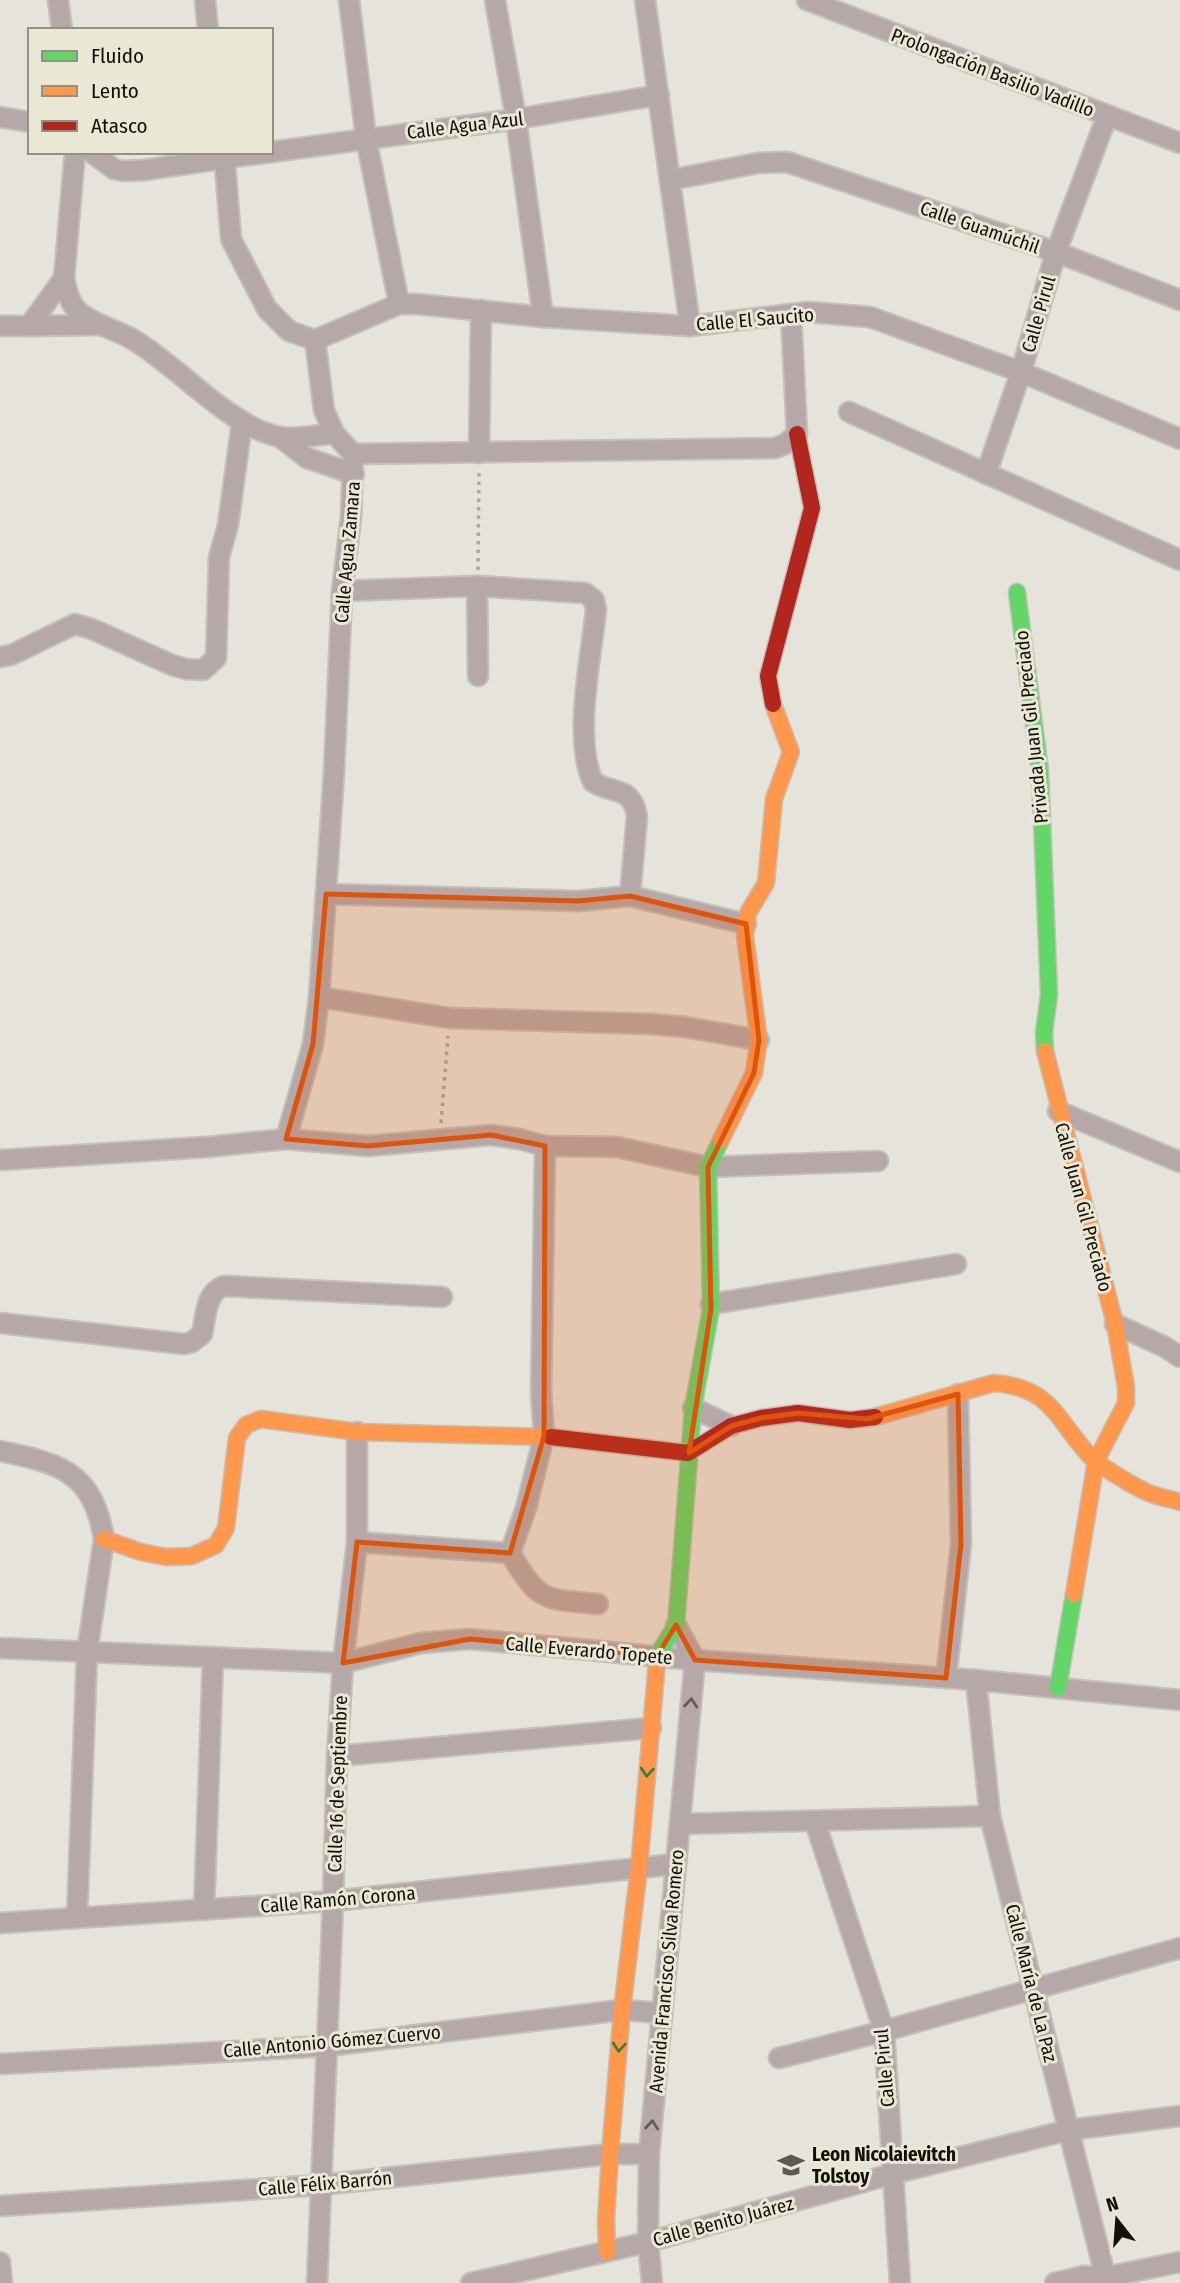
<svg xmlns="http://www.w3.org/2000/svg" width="1180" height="2283" font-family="'Fira Sans Condensed',sans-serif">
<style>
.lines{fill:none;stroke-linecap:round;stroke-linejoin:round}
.street-casing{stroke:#c3c1ba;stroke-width:23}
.fast-casing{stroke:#c3c1ba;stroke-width:19}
.slow-casing{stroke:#c3c1ba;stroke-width:19}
.jam-casing{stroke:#c3c1ba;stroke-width:19}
.path{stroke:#afa4a3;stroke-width:3.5;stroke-dasharray:3.5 5;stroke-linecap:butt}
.street{stroke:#b6a8a8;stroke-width:19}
.fast{stroke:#63d668;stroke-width:16}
.slow{stroke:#ff974d;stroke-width:16}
.jam{stroke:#b3261e;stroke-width:16}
.oneway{stroke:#645c59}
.oneway2{stroke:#3e7d3e}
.marked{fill:#dd550c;fill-opacity:0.2;stroke:#dd550c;stroke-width:5;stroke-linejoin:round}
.labels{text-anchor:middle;stroke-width:6;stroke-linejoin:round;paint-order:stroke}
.street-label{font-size:19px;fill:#11100a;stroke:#ebe7d5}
.poi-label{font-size:19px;font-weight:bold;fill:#11100a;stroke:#ebe7d5;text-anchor:start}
</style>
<rect width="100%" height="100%" fill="#e6e4da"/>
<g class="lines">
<g class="street-casing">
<g id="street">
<polyline points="58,0 62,30"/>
<polyline points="205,0 208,30"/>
<polyline points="349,0 366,138 399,304"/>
<polyline points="495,0 516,119 543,317"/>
<polyline points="645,0 690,326"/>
<polyline points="807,0 1180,143"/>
<polyline points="0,117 30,122"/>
<path d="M 75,152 L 64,278 C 67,291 69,303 79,312 C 94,325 115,329 132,339 C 179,366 227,426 280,437 C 296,440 317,435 334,433"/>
<polyline points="91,152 114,169 123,171 144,170 270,152"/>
<polyline points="224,152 231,239 267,309 289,331 315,340 324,410 334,433 353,454 351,517 342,591 334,772 319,997 313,1044 286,1139"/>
<polyline points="271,152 516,119 659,95"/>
<polyline points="670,180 758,163 787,162 1056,252 1180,300"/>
<polyline points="0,326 29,326 64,278"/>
<polyline points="29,326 98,325"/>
<polyline points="315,340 399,304 417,304 543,317 690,326 808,312 870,317 1021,372 1180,439"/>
<polyline points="849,412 1180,560"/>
<polyline points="280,437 307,458 354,474"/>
<polyline points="479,453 481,310"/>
<polyline points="353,454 775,448 785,444 797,434 791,314"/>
<polyline points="986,474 1021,372 1056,252 1107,116"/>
<polyline points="477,586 478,676"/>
<path d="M 342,591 L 477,586 L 585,593 L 594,600 L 596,610 C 591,659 573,737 593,782 C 614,795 631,785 637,816 L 630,896"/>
<polyline points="0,657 11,655 75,624 92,629 172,665 186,669 203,670 216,658 219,557 228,525 242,422"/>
<polyline points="326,894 578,901 630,896 746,924"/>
<polyline points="319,997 449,1018 651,1024 685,1027 759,1040"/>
<polyline points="1058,1111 1180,1162"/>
<path d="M 545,1146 L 541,1392 L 544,1436 L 526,1508 L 510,1553 C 539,1602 543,1599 598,1604"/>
<polyline points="0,1160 207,1147 286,1139 368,1146 491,1135 519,1139 545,1146 617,1147 708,1167 878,1161"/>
<polyline points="711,1304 956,1264"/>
<path d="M 0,1323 L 184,1344 L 192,1342 L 202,1334 C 206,1316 205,1293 224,1286 L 442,1297"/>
<polyline points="1115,1324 1165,1347 1180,1357"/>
<polyline points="693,1408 731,1426"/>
<path d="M 0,1451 C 60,1463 93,1472 104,1539 L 87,1652 L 77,1918"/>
<polyline points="357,1542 510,1553"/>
<polyline points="0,1648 343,1663 421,1643 470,1639 695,1660 976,1680 1180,1700"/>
<polyline points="946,1678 961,1544 958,1394"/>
<polyline points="976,1680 990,1816 1107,2283"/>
<polyline points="337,1756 651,1728"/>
<polyline points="815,1822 884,2031 900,2283"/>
<polyline points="680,1824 990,1816"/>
<polyline points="204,1910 213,1657"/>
<polyline points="0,1923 333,1901 676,1864"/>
<polyline points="779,2058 884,2031 1180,1948"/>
<polyline points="0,2064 327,2046 622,2010 662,2013"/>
<polyline points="0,2206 320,2185 610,2154 649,2154"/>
<polyline points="0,2262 2,2283"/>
<polyline points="317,2283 333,1901 337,1756 343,1663 357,1542 357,1432"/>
<polyline points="471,2283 648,2242 892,2174 1069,2130 1180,2116"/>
<polyline points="652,2283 648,2242 649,2154 695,1660 676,1625"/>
<polyline points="1055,2283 1084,2276 1106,2277 1180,2262"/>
</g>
</g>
<g class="fast-casing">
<g id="fast">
<polyline points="1017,592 1040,771 1049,995 1044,1032 1045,1051"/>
<polyline points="657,1662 657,1656 676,1625 693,1408 711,1309 708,1167 721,1140"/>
<polyline points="1058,1688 1074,1594"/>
</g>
</g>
<g class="slow-casing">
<g id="slow">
<polyline points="1045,1051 1115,1324 1126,1387 1126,1403 1096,1461 1074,1594"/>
<polyline points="721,1140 754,1073 759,1040 745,936 748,913 766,883 774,799 791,752 773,704"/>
<path d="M 875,1417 L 994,1383 C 1052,1388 1055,1418 1089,1455 C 1099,1466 1135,1487 1149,1493 C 1158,1497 1170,1499 1180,1502"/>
<polyline points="104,1539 141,1552 166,1557 192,1556 216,1545 226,1528 237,1438 246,1425 261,1419 357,1432 551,1437"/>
<polyline points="607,2252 606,2220 610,2154 622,2010 639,1868 657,1662"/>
</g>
</g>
<g class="jam-casing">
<g id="jam">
<polyline points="773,704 768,676 812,508 797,434"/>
<polyline points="551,1437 688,1453 731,1426 761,1418 798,1413 850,1420 875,1417"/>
</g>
</g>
<g class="path">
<polyline points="478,570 479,469"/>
<polyline points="441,1123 448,1036"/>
</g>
<use href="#street" class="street"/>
<use href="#fast" class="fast"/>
<use href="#slow" class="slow"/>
<use href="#jam" class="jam"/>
</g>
<defs><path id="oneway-chevron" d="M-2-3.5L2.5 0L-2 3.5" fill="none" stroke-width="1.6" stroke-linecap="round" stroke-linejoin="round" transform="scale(1.75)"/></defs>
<g class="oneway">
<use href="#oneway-chevron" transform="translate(691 1703) rotate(-85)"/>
<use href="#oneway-chevron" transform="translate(652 2125) rotate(-85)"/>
</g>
<g class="oneway2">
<use href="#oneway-chevron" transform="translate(647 1772) rotate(95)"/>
<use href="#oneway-chevron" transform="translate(619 2047) rotate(95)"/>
</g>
<path class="marked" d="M 326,894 L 578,901 L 630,896 L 746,924 L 759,1040 L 754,1073 L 708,1167 L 711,1309 L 689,1453 L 731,1426 L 761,1418 L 798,1413 L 867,1419 L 958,1394 L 961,1544 L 946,1678 L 695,1660 L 676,1625 L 657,1656 L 470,1639 L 343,1663 L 357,1542 L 510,1553 L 544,1436 L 545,1146 L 491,1135 L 368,1146 L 286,1139 L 313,1044 Z"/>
<defs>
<g id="school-bare" transform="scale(2.1)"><path d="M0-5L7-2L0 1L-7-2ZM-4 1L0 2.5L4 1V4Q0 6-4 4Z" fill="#5c5a53" stroke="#ebe7d5" stroke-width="2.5" paint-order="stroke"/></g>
</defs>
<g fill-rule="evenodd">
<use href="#school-bare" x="791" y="2165"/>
</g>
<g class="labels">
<g class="street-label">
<text transform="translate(993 72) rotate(21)" y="7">Prolongación Basilio Vadillo</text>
<text transform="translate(465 125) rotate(-7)" y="7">Calle Agua Azul</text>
<text transform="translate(980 227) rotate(19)" y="7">Calle Guamúchil</text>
<text transform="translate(1038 314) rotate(-74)" y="7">Calle Pirul</text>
<text transform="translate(755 319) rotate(-5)" y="7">Calle El Saucito</text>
<text transform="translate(347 552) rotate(-85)" y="7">Calle Agua Zamara</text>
<text transform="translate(1031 727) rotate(-96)" y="7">Privada Juan Gil Preciado</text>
<text transform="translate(1084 1207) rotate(75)" y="7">Calle Juan Gil Preciado</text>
<text transform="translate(589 1650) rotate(5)" y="7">Calle Everardo Topete</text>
<text transform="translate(337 1784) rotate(-88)" y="7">Calle 16 de Septiembre</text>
<text transform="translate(338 1899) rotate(-5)" y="7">Calle Ramón Corona</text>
<text transform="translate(666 1971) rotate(-85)" y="7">Avenida Francisco Silva Romero</text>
<text transform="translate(1032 1983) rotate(76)" y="7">Calle María de La Paz</text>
<text transform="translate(332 2041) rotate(-5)" y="7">Calle Antonio Gómez Cuervo</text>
<text transform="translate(884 2068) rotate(-95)" y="7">Calle Pirul</text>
<text transform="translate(325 2183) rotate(-5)" y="7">Calle Félix Barrón</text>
<text transform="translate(723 2221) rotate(-15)" y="7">Calle Benito Juárez</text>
</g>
<g class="poi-label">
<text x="812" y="2161">Leon Nicolaievitch<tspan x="812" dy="22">Tolstoy</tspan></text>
</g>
</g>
<rect x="28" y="28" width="245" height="126" fill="#ebe7d5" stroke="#949184" stroke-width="2"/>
<rect x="42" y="51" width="35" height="10" fill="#63d668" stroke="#949184" stroke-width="2"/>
<text x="91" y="63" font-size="21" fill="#11100a">Fluido</text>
<rect x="42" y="86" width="35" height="10" fill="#ff974d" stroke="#949184" stroke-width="2"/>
<text x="91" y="98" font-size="21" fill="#11100a">Lento</text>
<rect x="42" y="121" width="35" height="10" fill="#b3261e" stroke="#949184" stroke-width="2"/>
<text x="91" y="133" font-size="21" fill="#11100a">Atasco</text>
<g transform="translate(1117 2220) rotate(343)" stroke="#ebe7d5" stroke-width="5" paint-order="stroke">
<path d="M0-5L12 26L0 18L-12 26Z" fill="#11100a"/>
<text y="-10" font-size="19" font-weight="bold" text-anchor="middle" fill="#11100a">N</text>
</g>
</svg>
